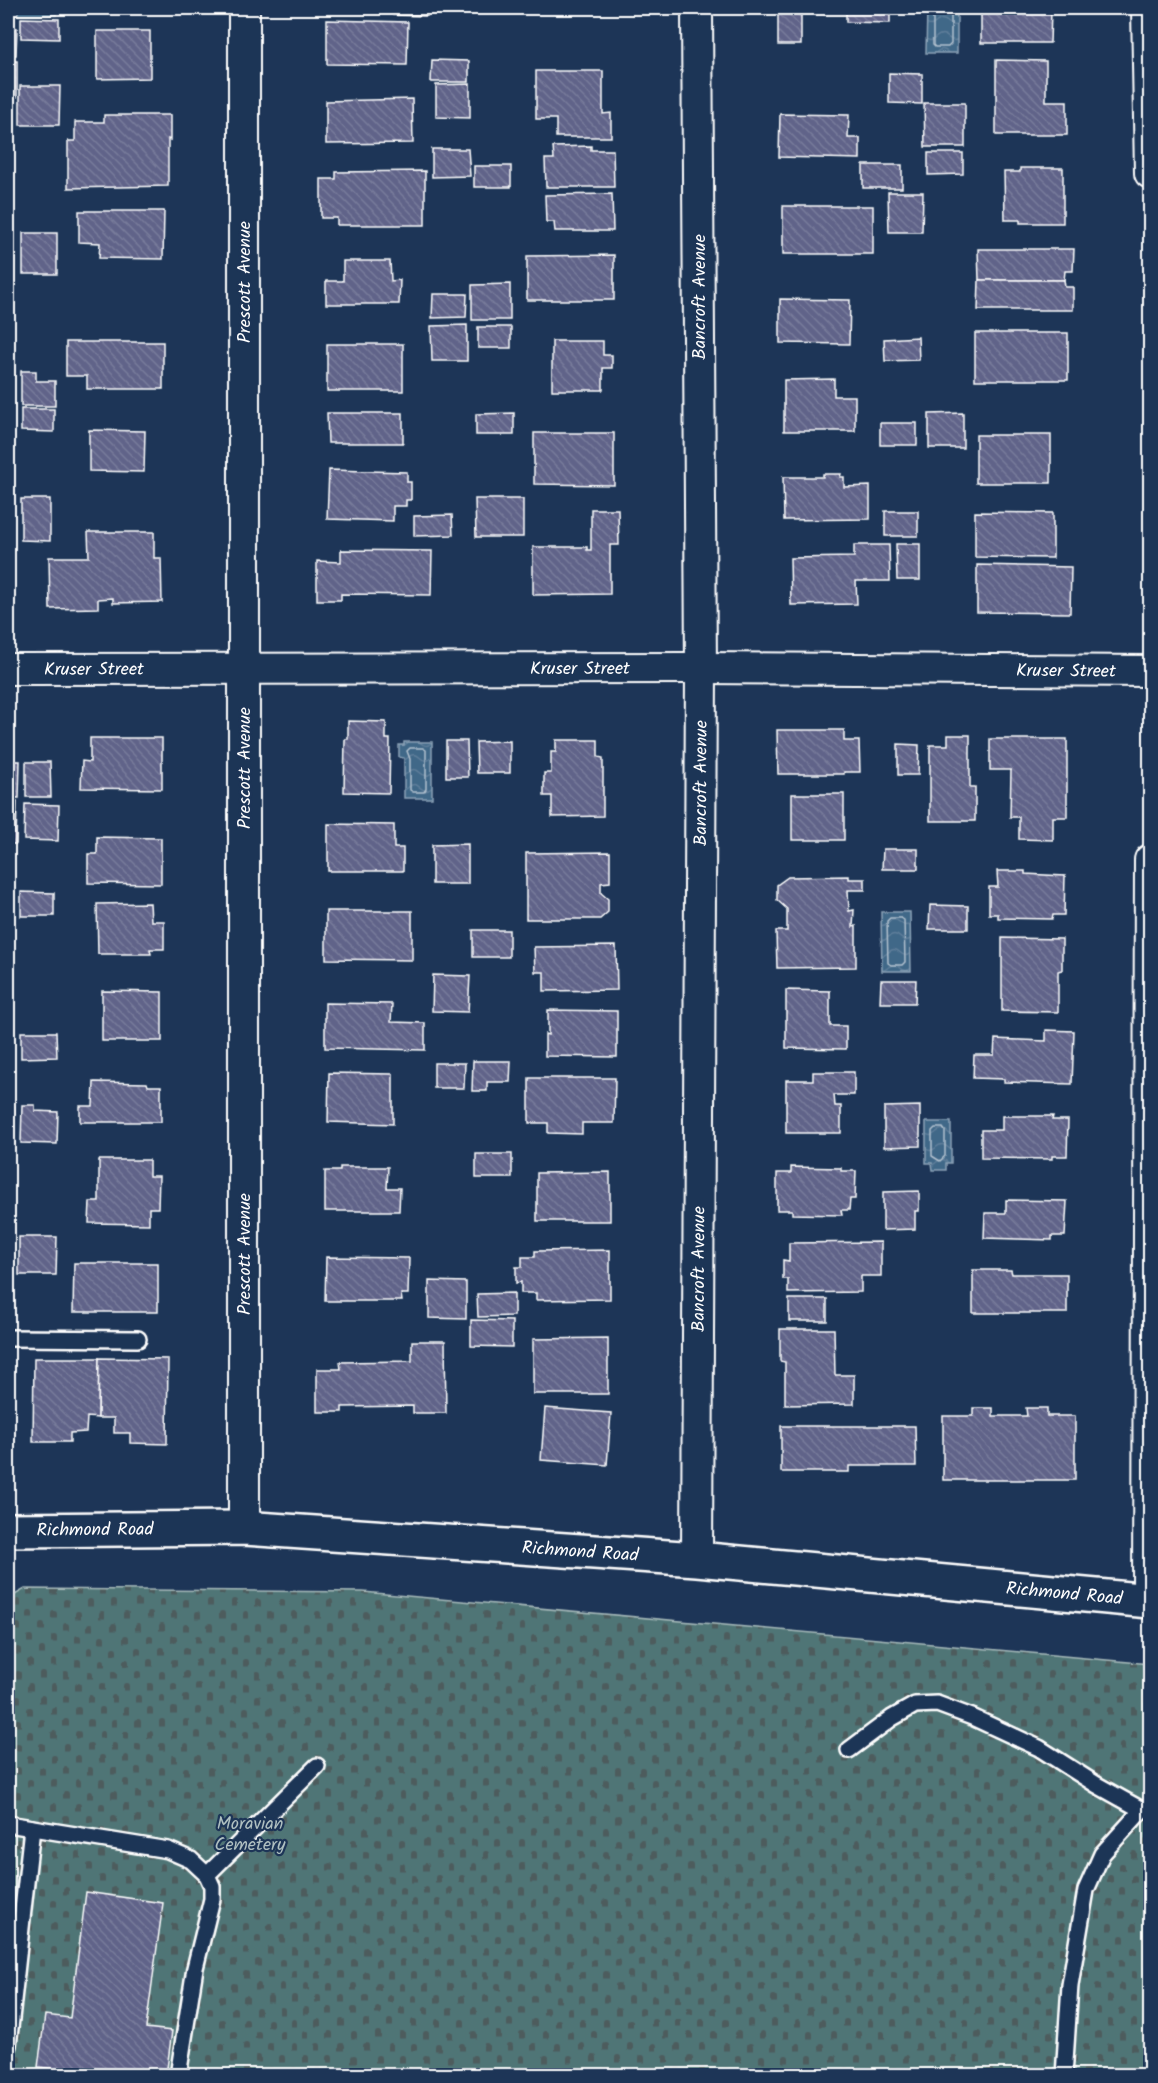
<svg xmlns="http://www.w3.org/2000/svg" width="1158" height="2083" font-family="Kalam,sans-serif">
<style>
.cemetery{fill:url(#cemetery-stones);stroke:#a7baba;stroke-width:1.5}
.water{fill:url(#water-waves);stroke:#8da4b8;stroke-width:1.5}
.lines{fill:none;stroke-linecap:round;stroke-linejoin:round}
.shore{stroke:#b3c2cf;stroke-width:1.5}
.building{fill:url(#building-back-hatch);stroke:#fff;stroke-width:1.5}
.service-casing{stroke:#fff;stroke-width:20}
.minor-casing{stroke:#fff;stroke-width:34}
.secondary-casing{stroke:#fff;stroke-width:38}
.service{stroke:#1d3557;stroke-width:15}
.minor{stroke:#1d3557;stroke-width:30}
.secondary{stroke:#1d3557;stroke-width:33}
.labels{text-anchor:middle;stroke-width:4.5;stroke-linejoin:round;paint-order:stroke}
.street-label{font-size:18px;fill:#fff;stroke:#1d3557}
.park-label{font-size:18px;fill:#b0c0c1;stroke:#1d3557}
</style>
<defs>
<pattern id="cemetery-stones" width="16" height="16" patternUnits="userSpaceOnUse" patternTransform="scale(1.5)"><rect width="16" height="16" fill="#4f7476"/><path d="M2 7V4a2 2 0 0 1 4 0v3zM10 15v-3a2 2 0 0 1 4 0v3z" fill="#4d5c5d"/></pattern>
<pattern id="water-waves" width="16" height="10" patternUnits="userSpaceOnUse" patternTransform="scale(1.5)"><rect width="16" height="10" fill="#416788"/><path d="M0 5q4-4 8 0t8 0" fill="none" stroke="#5e7e9a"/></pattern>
<pattern id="building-back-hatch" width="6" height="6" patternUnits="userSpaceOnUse" patternTransform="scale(1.5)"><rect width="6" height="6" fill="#606489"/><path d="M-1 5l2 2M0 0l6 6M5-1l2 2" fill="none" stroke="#787b9b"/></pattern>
</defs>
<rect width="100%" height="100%" fill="#1d3557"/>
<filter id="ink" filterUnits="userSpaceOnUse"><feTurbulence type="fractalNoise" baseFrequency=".0167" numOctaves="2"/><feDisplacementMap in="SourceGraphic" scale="12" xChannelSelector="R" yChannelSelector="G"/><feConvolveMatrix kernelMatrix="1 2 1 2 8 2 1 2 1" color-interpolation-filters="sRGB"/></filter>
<g filter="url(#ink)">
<polygon class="cemetery" points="25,1589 363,1592 1150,1664 1150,2075 8,2075 8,1599"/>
<g class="water">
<rect x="18" y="8" width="38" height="7"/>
<polygon points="927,8 965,8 965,14 957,14 957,53 926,53"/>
<polygon points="404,742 432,742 432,798 404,798 404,758 399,757 399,745 404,745"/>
<polygon points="881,912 910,912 911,971 882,971"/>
<polygon points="926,1122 951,1122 951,1163 946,1163 946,1170 933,1170 932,1163 926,1163"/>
</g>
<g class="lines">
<g class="shore">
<polyline points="933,8 933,45 935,47 948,47 951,44 951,13 958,8"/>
<polygon points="410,748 423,748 426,750 426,789 424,792 413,792 410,790 410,759 407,751"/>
<polygon points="890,918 901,918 904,920 905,962 902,965 891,965 888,963 887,921"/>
<polygon points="935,1128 943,1128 945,1131 945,1156 940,1161 932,1156 932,1131"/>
</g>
</g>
<g class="building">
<polygon points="393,8 427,8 427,16 393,15"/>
<polygon points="778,8 824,8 824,14 801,14 801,45 778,45"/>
<polygon points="843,8 890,8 890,23 846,22 846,12 843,12"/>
<polygon points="981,8 1030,8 1030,10 1051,10 1050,43 981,43"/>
<polygon points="21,18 59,19 59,39 21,38"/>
<polygon points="327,20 408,22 407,65 327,64"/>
<polygon points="8,27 17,28 16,55 8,55"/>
<polygon points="97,31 150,31 150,78 97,79"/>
<polygon points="432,60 469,61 469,82 431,82"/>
<polygon points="996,60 1046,61 1046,101 1067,101 1067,135 996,135"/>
<rect x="8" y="61" width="9" height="36"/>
<polygon points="536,71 603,71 603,114 611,113 611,137 556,137 556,119 536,119"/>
<polygon points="889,73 922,74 922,104 889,103"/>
<polygon points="470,84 470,118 436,117 436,85"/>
<polygon points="20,86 60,86 59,125 20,125"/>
<polygon points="412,99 413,143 326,144 326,101"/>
<polygon points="924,103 965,103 965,147 925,147"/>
<polygon points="780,114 849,115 848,138 860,138 860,159 779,157"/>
<polygon points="104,115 170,115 170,140 168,139 168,186 68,188 68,141 75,141 75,122 104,122"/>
<polygon points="591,146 591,150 613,150 614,187 546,187 545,159 554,159 553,147"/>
<polygon points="432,149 468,149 470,176 432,177"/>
<polygon points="928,153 963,153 963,174 928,175"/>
<rect x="863" y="165" width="39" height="23"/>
<rect x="474" y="166" width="37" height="21"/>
<polygon points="1020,168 1063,168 1063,223 1020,223 1020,220 1005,220 1004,172 1020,172"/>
<polygon points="425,171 425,225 337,225 337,218 321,218 321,179 336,179 336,172"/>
<polygon points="888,192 923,192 922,232 889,232"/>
<polygon points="612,194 613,231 555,231 554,222 546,222 545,195"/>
<rect x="783" y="206" width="90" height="48"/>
<polygon points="79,211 164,211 163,259 99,258 100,243 79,242"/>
<rect x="23" y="233" width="34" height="41"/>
<polygon points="978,249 1074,249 1073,271 1065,271 1064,280 979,280"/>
<polygon points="614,255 614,300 527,300 527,256"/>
<polygon points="343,261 390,261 391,281 400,280 399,304 326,304 326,281 343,281"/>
<polygon points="979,280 1064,280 1065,287 1073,287 1073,310 978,310"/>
<polygon points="510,284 510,320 472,320 472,285"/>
<polygon points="433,294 467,294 466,317 432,318"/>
<polygon points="780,299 850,300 849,344 780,343"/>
<polygon points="467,325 467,361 432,361 431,326"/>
<rect x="478" y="327" width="33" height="21"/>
<rect x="975" y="333" width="93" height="47"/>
<polygon points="918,337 919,360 885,361 884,339"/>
<polygon points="552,341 603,341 603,355 612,355 612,368 603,368 603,390 552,390"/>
<polygon points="66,342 163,342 163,389 87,389 87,376 66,376"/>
<rect x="327" y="344" width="76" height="47"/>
<polygon points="21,371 36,371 36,381 55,381 55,406 21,406"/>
<polygon points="834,379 834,396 855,396 855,431 784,431 784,380"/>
<polygon points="21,409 54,409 54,432 21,431"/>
<polygon points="327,413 403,413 403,443 328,443"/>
<polygon points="514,413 514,435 476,435 476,414"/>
<polygon points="963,413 963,448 929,448 929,414"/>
<rect x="880" y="423" width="37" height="22"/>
<polygon points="89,430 145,431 144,472 89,471"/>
<polygon points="534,433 614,433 614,485 534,484"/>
<rect x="976" y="435" width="75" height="48"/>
<polygon points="329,470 407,472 407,482 411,482 411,500 406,500 406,506 393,506 393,521 327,519"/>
<polygon points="823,474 841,474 840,477 844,477 844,487 870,486 870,519 784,520 783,477 823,477"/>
<polygon points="21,499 50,499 50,541 21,540"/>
<polygon points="475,499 523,499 523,537 476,537"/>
<polygon points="591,509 618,509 619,545 610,545 610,594 533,595 533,547 587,547 587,550 591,550"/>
<rect x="885" y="511" width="33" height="25"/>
<polygon points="975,512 1053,513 1053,558 975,557"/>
<polygon points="452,515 453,535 414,536 414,516"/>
<polygon points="88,532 154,532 154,558 161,558 162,602 113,603 113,598 98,599 98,608 50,609 49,557 89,557"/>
<polygon points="896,544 920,544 920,580 897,580"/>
<polygon points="854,545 889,545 890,581 856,581 857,604 791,605 790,558 854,557"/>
<polygon points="341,550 432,551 431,595 341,594 341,600 317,600 317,561 341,562"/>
<polygon points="977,565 1071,567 1070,613 977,612"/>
<polygon points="348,721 386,722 386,739 390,739 389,793 344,792 345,739 348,739"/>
<polygon points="777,730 844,730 844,741 859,741 860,772 844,772 844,774 778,774"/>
<polygon points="948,735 970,735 970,787 975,787 975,821 930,821 930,745 948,745"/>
<polygon points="90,738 162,738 162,789 81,788 82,761 90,762"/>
<polygon points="990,739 1067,739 1067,817 1053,817 1053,840 1019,839 1019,817 1010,817 1011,770 990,770"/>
<polygon points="556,740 598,740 598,757 603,758 603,816 552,817 552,796 544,796 544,773 551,773 551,752 556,752"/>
<polygon points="446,741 467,741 468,777 446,777"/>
<polygon points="510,741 510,773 477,773 476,742"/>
<polygon points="898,744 919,745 918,775 898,775"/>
<polygon points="8,761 20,761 19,798 8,798"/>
<polygon points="26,762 50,762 51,797 26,797"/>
<rect x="792" y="794" width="52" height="46"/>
<polygon points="8,801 17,801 16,844 8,844"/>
<polygon points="25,804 59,805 58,841 24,840"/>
<polygon points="328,824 394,825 394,848 403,848 403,871 328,871"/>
<polygon points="97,837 161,838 161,884 88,883 88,854 97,854"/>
<polygon points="468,844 468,884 432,884 432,845"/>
<polygon points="883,849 918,849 918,869 882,869"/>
<polygon points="610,852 610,882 601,883 601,893 608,899 608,912 600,919 526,919 526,853"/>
<polygon points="997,871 1025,871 1025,874 1065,876 1064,915 1053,915 1052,919 998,918 998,914 989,914 989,887 998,887"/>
<polygon points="849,876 849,879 865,879 865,890 848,890 849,911 854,910 853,927 856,926 856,967 777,968 776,931 787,931 787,909 777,900 777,885 788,877"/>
<polygon points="21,892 54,893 54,916 21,916"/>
<polygon points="150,903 151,921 164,921 164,949 150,949 151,954 98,954 97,904"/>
<polygon points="930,905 968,906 968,929 929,929"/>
<polygon points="326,911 412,911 412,960 326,959"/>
<rect x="473" y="930" width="36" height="27"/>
<polygon points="1002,938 1062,939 1062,970 1058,971 1058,1012 1002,1011"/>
<polygon points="616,946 617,990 544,991 544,972 535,972 534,947"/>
<polygon points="433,975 470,976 468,1012 432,1011"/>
<polygon points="881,980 916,980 915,1003 880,1003"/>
<polygon points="786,990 830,991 830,1026 846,1026 846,1049 786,1048"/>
<polygon points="102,991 162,992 162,1041 102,1041"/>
<polygon points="325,1003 392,1004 391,1022 425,1023 425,1050 325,1048"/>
<polygon points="548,1010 617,1011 617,1057 545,1056 545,1034 548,1035"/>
<polygon points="1046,1030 1074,1031 1072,1084 1004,1082 1004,1079 973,1078 974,1055 994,1055 995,1039 1046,1041"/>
<polygon points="21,1032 56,1032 57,1057 21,1058"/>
<polygon points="473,1061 511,1061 510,1082 487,1082 487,1091 472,1091"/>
<polygon points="434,1063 465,1063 464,1088 434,1088"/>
<polygon points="813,1072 854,1072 854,1095 834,1095 835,1106 841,1106 841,1133 786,1133 786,1080 813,1080"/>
<polygon points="329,1073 393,1074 393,1124 328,1122"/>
<polygon points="529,1078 615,1078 614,1123 582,1123 582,1134 548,1133 548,1123 529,1123"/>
<polygon points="94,1082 147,1083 148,1086 161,1086 161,1122 80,1122 80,1106 93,1106"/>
<polygon points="22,1105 35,1105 35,1111 58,1112 57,1144 21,1143"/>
<rect x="8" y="1106" width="6" height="38"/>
<polygon points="920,1106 920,1146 884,1147 884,1107"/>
<polygon points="1002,1116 1053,1116 1052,1120 1068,1120 1067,1156 1052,1156 1052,1159 981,1158 981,1130 1002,1130"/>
<rect x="476" y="1154" width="36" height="24"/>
<polygon points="99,1160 149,1160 149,1176 159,1176 158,1208 149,1208 149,1224 89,1223 90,1202 99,1202"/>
<polygon points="340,1167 388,1167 387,1188 400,1188 399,1211 325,1211 325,1171 340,1171"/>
<polygon points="791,1167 841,1168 841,1171 856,1171 855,1199 850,1199 849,1210 841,1210 842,1215 792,1214 792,1210 777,1210 777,1173 791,1173"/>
<polygon points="610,1172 610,1221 537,1221 537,1173"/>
<polygon points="919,1191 919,1211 915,1211 915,1229 883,1230 883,1192"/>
<polygon points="1006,1200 1067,1201 1065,1236 1052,1236 1052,1240 984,1238 985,1213 1006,1213"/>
<polygon points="19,1237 57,1237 56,1275 19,1275"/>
<polygon points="881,1242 881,1276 861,1276 861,1292 788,1293 788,1279 783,1279 783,1260 789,1261 789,1243"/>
<polygon points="610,1250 610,1299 536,1300 536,1293 521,1293 521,1282 516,1283 516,1267 522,1267 522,1257 535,1257 535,1251"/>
<polygon points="326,1257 409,1258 408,1294 401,1294 402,1301 325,1301"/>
<polygon points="74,1263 158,1263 158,1312 73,1312"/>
<polygon points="973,1270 1011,1270 1012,1274 1067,1274 1067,1313 973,1313"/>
<polygon points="429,1281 466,1282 466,1319 429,1318"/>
<polygon points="514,1293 514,1316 478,1317 477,1294"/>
<rect x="789" y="1299" width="38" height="22"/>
<polygon points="471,1320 512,1321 512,1347 471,1346"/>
<polygon points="780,1329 834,1329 835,1375 854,1375 854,1404 785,1405 785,1362 780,1361"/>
<polygon points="608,1338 608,1394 533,1394 533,1339"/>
<polygon points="412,1341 445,1341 446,1413 413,1413 413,1406 342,1407 342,1412 317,1412 317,1369 341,1369 340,1362 412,1361"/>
<polygon points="34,1358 99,1358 98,1418 87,1417 86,1432 70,1433 70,1442 33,1442"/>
<polygon points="99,1358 168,1359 167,1444 130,1443 130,1433 114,1433 114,1418 98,1418"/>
<polygon points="545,1408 611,1413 607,1465 541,1460"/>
<polygon points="973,1408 993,1408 993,1416 1027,1416 1026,1408 1047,1408 1047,1416 1075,1416 1075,1480 943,1480 943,1416 973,1416"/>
<polygon points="781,1426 915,1426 916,1466 849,1466 849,1472 781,1472"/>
<polygon points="86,1892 163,1903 146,2028 172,2031 166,2076 80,2076 80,2072 38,2067 45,2015 70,2018"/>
</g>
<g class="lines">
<g class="service-casing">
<g id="service">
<polyline points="8,1338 138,1339"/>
<polyline points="849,1750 892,1718 915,1705 937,1704 972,1717 1039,1748 1097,1785 1142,1810"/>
<polyline points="8,1824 168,1850 191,1860 207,1875 212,1886 212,1899 195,1968 178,2076"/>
<polyline points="207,1875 317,1766"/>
<polyline points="8,2046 32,1828"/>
<polyline points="1064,2076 1070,1985 1086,1890 1102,1854 1142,1810 1150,1807"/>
</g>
</g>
<g class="minor-casing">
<g id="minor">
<polyline points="1147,8 1150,173"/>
<path id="s1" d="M 8,669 L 701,668 L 1150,671"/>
<polyline points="244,1528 244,8"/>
<path id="s2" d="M 697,1559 L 701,668 L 697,8"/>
<polyline points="1148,1600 1150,860"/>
</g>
</g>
<g class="secondary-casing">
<g id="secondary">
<path id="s3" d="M 8,1530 L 244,1528 L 697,1559 L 1150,1601"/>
</g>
</g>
<use href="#service" class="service"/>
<use href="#minor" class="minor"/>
<use href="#secondary" class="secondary"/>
</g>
</g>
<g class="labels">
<g class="street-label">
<text transform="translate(244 282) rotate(-90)" y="6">Prescott Avenue</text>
<text transform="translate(699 297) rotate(-90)" y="6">Bancroft Avenue</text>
<text dy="6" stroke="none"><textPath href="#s1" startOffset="572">Kruser Street</textPath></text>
<text dy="6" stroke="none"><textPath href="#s1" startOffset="86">Kruser Street</textPath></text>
<text dy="6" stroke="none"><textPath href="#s1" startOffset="1058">Kruser Street</textPath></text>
<text transform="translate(244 768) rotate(-90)" y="6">Prescott Avenue</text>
<text dy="6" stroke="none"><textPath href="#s2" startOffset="776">Bancroft Avenue</textPath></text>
<text transform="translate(244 1254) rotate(-90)" y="6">Prescott Avenue</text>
<text dy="6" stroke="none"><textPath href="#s2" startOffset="290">Bancroft Avenue</textPath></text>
<text dy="6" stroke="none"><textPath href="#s3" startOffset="87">Richmond Road</textPath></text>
<text dy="6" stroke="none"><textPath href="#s3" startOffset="573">Richmond Road</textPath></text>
<text dy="6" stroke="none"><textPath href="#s3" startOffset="1059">Richmond Road</textPath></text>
</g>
<g class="park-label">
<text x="250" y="1829">Moravian<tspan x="250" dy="21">Cemetery</tspan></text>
</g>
</g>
<rect width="1158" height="2083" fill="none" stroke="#1d3557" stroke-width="30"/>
<rect x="15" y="15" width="1128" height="2053" fill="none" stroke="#fff" stroke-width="2" filter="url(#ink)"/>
</svg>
